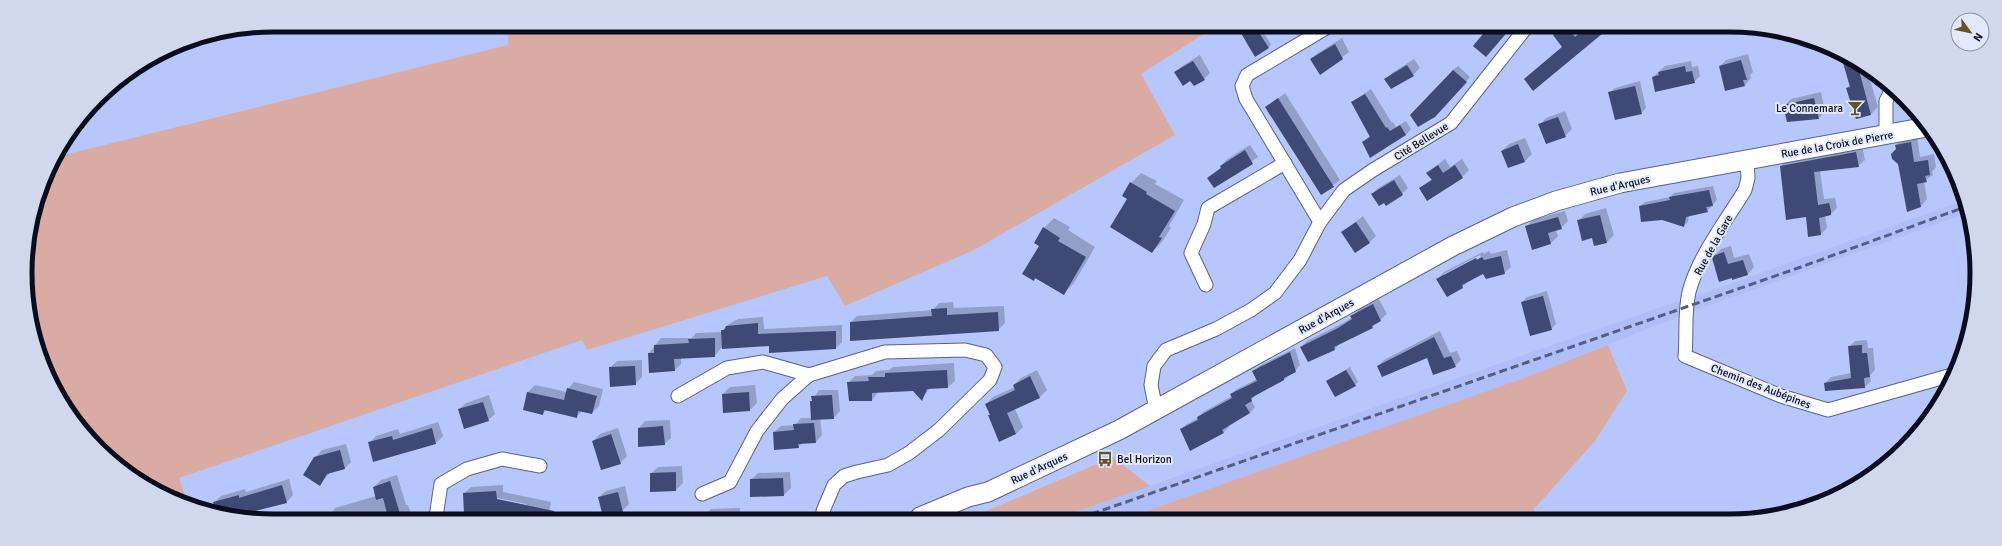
<svg xmlns="http://www.w3.org/2000/svg" width="2002" height="546" font-family="Signika,sans-serif">
<style>
.built{fill:#adbef9}
.green{fill:#daaba2}
.shadow{fill:#0003;fill-rule:evenodd}
.building{fill:#3e4975}
.lines{fill:none;stroke-linecap:round;stroke-linejoin:round}
.street-casing{stroke:#55618f;stroke-width:15}
.secondary-casing{stroke:#55618f;stroke-width:21}
.street{stroke:#fff;stroke-width:13}
.secondary{stroke:#fff;stroke-width:19}
.rail{stroke:#565f7f;stroke-width:3;stroke-dasharray:8 4;stroke-linecap:butt}
.labels{text-anchor:middle;stroke-width:4;stroke-linejoin:round;paint-order:stroke}
.poi-label{font-size:11px;fill:#090d1e;stroke:#e2e9ff;text-anchor:end}
.street-label{font-size:11px;fill:#090d1e;stroke:#e2e9ff}
.rim{fill:none;stroke:#090d1e;stroke-width:5}
</style>
<rect width="100%" height="100%" fill="#b8c7fb"/>
<polygon class="built" points="1962,201 1967,213 1677,317 1524,378 1127,518 1058,518 1658,308 1696,296"/>
<g class="green">
<polygon points="508,26 1213,28 1141,74 1175,135 974,250 845,306 827,276 587,350 582,340 179,478 187,502 149,488 76,424 34,337 26,257 50,164 56,157 508,45"/>
<polygon points="1608,345 1627,391 1595,441 1534,509 1535,519 1127,518 1524,378"/>
<polygon points="1113,457 1150,486 1058,518 970,518"/>
</g>
<g class="shadow">
<polygon points="1288,28 1299,28 1291,33"/>
<polygon points="1380,28 1393,29 1383,34"/>
<polygon points="1560,29 1580,29 1582,31 1585,29 1607,29 1525,79 1563,46 1554,35"/>
<polygon points="1623,29 1633,29 1627,35"/>
<polygon points="1263,32 1271,44 1268,48 1251,40"/>
<polygon points="1342,38 1349,52 1320,74 1311,59 1318,53"/>
<polygon points="1748,54 1753,72 1750,75 1751,78 1745,85 1720,66 1726,60"/>
<polygon points="1200,55 1210,73 1204,79 1176,72 1182,66"/>
<polygon points="1842,56 1866,66 1878,107 1871,114 1856,118 1847,88 1850,85"/>
<polygon points="1414,59 1420,68 1413,75 1386,79 1392,73"/>
<polygon points="1691,61 1692,67 1698,66 1700,76 1694,82 1653,77 1665,66"/>
<polygon points="1458,66 1470,77 1434,116 1453,70"/>
<polygon points="1640,81 1646,108 1641,113 1610,93 1615,88"/>
<polygon points="1371,89 1392,123 1393,122 1396,127 1406,121 1411,129 1406,135 1371,156 1363,142 1371,135 1352,102"/>
<polygon points="1821,92 1825,111 1819,118 1784,106 1791,99"/>
<polygon points="1285,93 1340,180 1321,194 1266,108"/>
<polygon points="1565,111 1572,129 1565,136 1540,125 1546,118"/>
<polygon points="1917,136 1920,157 1934,154 1936,167 1932,172 1933,175 1924,181 1927,199 1921,206 1896,145 1903,139"/>
<polygon points="1525,138 1532,154 1525,161 1509,167 1502,151 1509,144"/>
<polygon points="1250,145 1258,157 1214,187 1208,178 1222,167 1221,166 1226,160"/>
<polygon points="1862,146 1865,160 1858,166 1820,171 1824,199 1835,198 1837,208 1830,215 1825,215 1827,228 1821,234 1807,216 1781,166 1787,160"/>
<polygon points="1445,159 1450,167 1462,159 1469,170 1462,177 1420,188 1432,179 1427,173"/>
<polygon points="1141,173 1157,181 1155,184 1184,200 1169,226 1171,228 1162,242 1152,252 1128,199 1131,183"/>
<polygon points="1400,175 1408,188 1402,194 1372,194 1378,188"/>
<polygon points="1713,186 1717,200 1707,211 1689,215 1688,222 1683,226 1640,206 1645,202 1670,197 1674,193"/>
<polygon points="1606,208 1614,235 1607,242 1595,245 1593,237 1578,221 1585,214"/>
<polygon points="1565,211 1568,221 1561,228 1556,230 1558,236 1551,243 1533,249 1526,227 1533,220"/>
<polygon points="1363,216 1376,236 1369,243 1342,233"/>
<polygon points="1054,218 1070,227 1068,230 1095,247 1074,283 1064,293 1036,278 1034,280 1044,228"/>
<polygon points="1731,246 1734,258 1749,254 1754,267 1748,274 1733,279 1714,256 1721,249"/>
<path d="M 1507,250 L 1511,267 L 1504,273 L 1484,273 L 1469,281 L 1462,287 L 1438,279 L 1444,272 L 1483,252 L 1484,254 L 1489,251 L 1491,254 ZM 1480,255 L 1481,257 L 1444,276 L 1444,274 Z"/>
<polygon points="1547,291 1556,324 1551,329 1522,302 1527,297"/>
<polygon points="1379,299 1387,314 1372,327 1340,343 1335,349 1301,347 1307,341 1345,322 1352,317 1358,310"/>
<polygon points="953,302 954,308 1004,306 1005,323 998,330 851,322 857,316 933,310 939,303"/>
<polygon points="763,317 764,329 842,325 842,342 836,348 770,345 721,348 715,356 681,358 681,364 675,370 649,353 661,338 692,338 696,333 722,332 729,324 738,319"/>
<polygon points="1440,331 1450,353 1457,351 1461,360 1455,366 1427,356 1378,366 1384,360"/>
<polygon points="1867,340 1868,348 1873,348 1875,370 1870,375 1871,381 1865,387 1825,383 1831,377 1851,373 1849,347 1855,341"/>
<polygon points="1295,348 1300,365 1295,371 1284,380 1257,394 1251,400 1255,407 1250,413 1228,425 1229,427 1224,432 1191,450 1181,429 1187,424 1198,418 1203,412 1232,396 1231,394 1237,389 1257,379 1254,371 1259,366"/>
<polygon points="642,360 642,377 635,384 610,368 617,361"/>
<polygon points="954,363 955,381 948,387 930,388 922,399 913,390 879,391 872,400 848,383 855,376 872,375 876,371 889,370 893,367"/>
<polygon points="1350,367 1358,382 1355,385 1327,381"/>
<polygon points="1037,370 1047,390 1040,397 1015,409 1023,427 1016,434 999,440 989,416 991,414 986,404 993,397 1015,387 1014,385 1021,378"/>
<polygon points="574,382 603,389 599,406 592,413 582,411 576,417 547,409 543,414 524,409 528,392 535,385 567,392 568,389"/>
<polygon points="755,385 757,403 750,410 724,412 723,394 730,387"/>
<polygon points="819,390 838,390 840,411 834,418 820,418 822,435 816,442 803,443 798,447 774,432 781,426 795,425 801,418 812,418 811,402"/>
<polygon points="489,395 495,414 488,420 459,409 466,403"/>
<polygon points="670,420 671,438 664,444 639,428 645,421"/>
<polygon points="438,422 443,436 436,443 369,443 376,436 398,429 400,434"/>
<polygon points="618,428 627,456 620,463 593,441 600,434"/>
<polygon points="346,444 351,462 344,469 330,473 320,484 315,458 322,450"/>
<polygon points="682,466 683,483 676,490 651,491 651,474 658,467"/>
<polygon points="790,472 791,488 784,495 751,480 758,473"/>
<polygon points="397,475 406,505 408,505 412,517 329,516 335,508 376,496 374,487 381,480"/>
<polygon points="289,479 293,495 287,502 232,516 217,513 214,503 221,496 245,489 246,492"/>
<path d="M 503,485 L 503,492 L 551,502 L 548,517 L 516,510 L 464,493 L 471,487 ZM 492,497 L 526,504 L 526,505 L 492,499 Z"/>
<polygon points="625,486 629,504 622,511 599,497 606,491"/>
<polygon points="740,508 740,517 698,517 701,514 706,514 711,509"/>
<polygon points="594,513 595,517 584,517"/>
</g>
<g class="building">
<polygon points="1238,28 1256,28 1269,48 1255,57"/>
<polygon points="1487,29 1510,29 1486,57 1473,46"/>
<polygon points="1560,29 1568,29 1575,37 1585,29 1608,29 1533,91 1524,79 1562,47 1553,35"/>
<polygon points="1335,44 1343,59 1320,75 1310,59"/>
<polygon points="1841,56 1857,63 1871,115 1856,119 1846,88 1850,87"/>
<polygon points="1741,60 1747,80 1743,80 1745,86 1725,91 1719,66"/>
<polygon points="1193,61 1205,80 1194,86 1190,81 1183,86 1174,72"/>
<polygon points="1407,65 1414,76 1391,89 1384,79"/>
<polygon points="1685,66 1686,72 1692,71 1695,83 1655,92 1652,77 1659,75 1658,72"/>
<polygon points="1453,70 1467,82 1435,117 1418,127 1410,115"/>
<polygon points="1635,86 1642,114 1615,120 1608,92"/>
<polygon points="1365,94 1386,128 1387,127 1390,131 1400,125 1406,135 1370,158 1362,142 1370,137 1351,102"/>
<polygon points="1278,98 1334,187 1321,195 1265,107"/>
<polygon points="1814,98 1819,119 1787,122 1783,105"/>
<polygon points="1558,117 1566,137 1546,144 1538,124"/>
<polygon points="1911,142 1914,162 1928,160 1930,175 1925,176 1927,182 1917,184 1921,207 1907,212 1898,164 1892,159 1891,154 1896,149 1895,145"/>
<polygon points="1518,144 1525,162 1508,168 1501,151"/>
<polygon points="1245,150 1253,164 1214,188 1207,178 1221,168 1220,166"/>
<polygon points="1856,152 1859,167 1814,172 1818,205 1829,203 1831,210 1831,215 1819,218 1821,235 1808,237 1806,217 1786,220 1780,166"/>
<polygon points="1438,165 1443,173 1455,165 1463,178 1427,201 1419,188 1432,180 1426,173"/>
<polygon points="1394,180 1403,195 1386,206 1384,203 1379,206 1371,194"/>
<polygon points="1130,182 1147,192 1146,194 1175,211 1159,237 1162,238 1152,253 1110,227 1127,199 1122,196"/>
<polygon points="1709,190 1713,206 1706,207 1708,212 1686,217 1684,227 1662,220 1641,222 1639,206 1670,200 1669,197"/>
<polygon points="1600,215 1607,243 1594,246 1592,238 1582,241 1577,220"/>
<polygon points="1558,217 1562,229 1548,233 1551,244 1532,250 1525,226"/>
<polygon points="1356,222 1370,243 1355,253 1341,232"/>
<polygon points="1043,227 1060,238 1058,241 1086,257 1064,295 1035,278 1034,281 1022,274 1039,246 1034,243"/>
<polygon points="1724,252 1728,264 1743,260 1748,275 1732,280 1732,278 1719,282 1712,258 1713,256"/>
<polygon points="1501,256 1505,274 1486,279 1483,274 1462,285 1463,288 1447,297 1436,279 1476,258 1477,260 1482,257 1484,260"/>
<polygon points="1543,296 1552,330 1530,336 1521,302"/>
<polygon points="1373,304 1381,321 1372,326 1373,328 1334,347 1335,350 1308,362 1300,347 1338,328 1352,319 1350,316"/>
<polygon points="947,308 947,315 998,312 999,331 850,341 850,322 932,316 931,309"/>
<polygon points="758,323 758,334 836,331 836,349 769,353 769,346 722,349 721,330 724,330 726,326"/>
<polygon points="1434,337 1444,358 1451,356 1456,367 1433,375 1427,358 1382,377 1377,366"/>
<polygon points="715,338 715,357 674,359 675,371 649,373 648,353 654,353 654,345 689,343 688,339"/>
<polygon points="1862,345 1862,353 1867,353 1870,377 1864,378 1865,388 1825,391 1824,383 1851,378 1848,346"/>
<polygon points="1290,352 1296,372 1284,378 1284,380 1251,398 1252,401 1245,405 1250,413 1222,430 1224,433 1190,451 1180,429 1198,420 1197,417 1232,398 1230,394 1257,381 1252,371"/>
<polygon points="635,366 636,385 610,387 609,367"/>
<polygon points="947,370 948,388 927,389 922,401 913,391 872,393 872,401 849,401 847,382 869,381 868,377 885,377 885,373"/>
<polygon points="1346,370 1356,386 1335,397 1326,381"/>
<polygon points="1030,376 1040,398 1007,413 1016,434 999,442 988,415 990,415 985,404 1015,390 1013,385"/>
<polygon points="567,388 597,396 592,414 578,411 577,418 544,410 543,415 523,410 527,392 564,400"/>
<polygon points="749,392 750,411 723,413 722,394"/>
<polygon points="832,395 834,419 811,420 810,401 812,401 811,396"/>
<polygon points="483,402 489,421 464,429 458,409"/>
<polygon points="814,423 816,443 798,444 799,448 774,450 773,432 794,430 793,424"/>
<polygon points="663,426 665,445 638,447 638,428"/>
<polygon points="432,428 436,444 373,462 368,442 392,436 393,440"/>
<polygon points="611,434 621,464 601,470 592,441"/>
<polygon points="340,450 345,469 327,474 320,486 303,475 314,457"/>
<polygon points="676,472 676,491 650,492 650,473"/>
<polygon points="783,478 784,496 750,497 750,479"/>
<polygon points="390,481 401,517 388,517 383,498 376,500 373,487"/>
<polygon points="282,485 287,503 235,516 225,516 216,513 213,502 239,495 239,498"/>
<polygon points="496,491 497,499 554,511 554,517 514,517 515,512 464,514 463,493"/>
<polygon points="618,492 623,512 603,517 598,497"/>
</g>
<g class="lines">
<g class="street-casing">
<g id="street">
<polyline points="1886,136 1886,101 1891,91"/>
<path d="M 1747,160 L 1748,178 L 1745,190 C 1726,221 1698,257 1689,292 C 1684,313 1687,335 1685,356 L 1781,396 L 1828,410 L 1952,375"/>
<polyline points="1320,222 1246,99 1242,86 1247,75 1326,28"/>
<polyline points="1206,285 1191,253 1204,224 1208,208 1285,163"/>
<polyline points="678,396 727,368 763,362 809,375"/>
<polyline points="1156,410 1151,385 1154,366 1166,350 1216,329 1251,310 1275,293 1300,260 1320,222 1344,190 1373,170 1451,123 1525,29"/>
<polyline points="702,494 730,482 757,431 782,399 809,375 885,352 965,350 986,355 995,367 990,380 939,430 909,453 888,465 857,472 844,476 834,485 823,511 825,517"/>
<polyline points="436,517 441,484 467,469 502,459 540,466"/>
</g>
</g>
<g class="secondary-casing">
<polyline id="secondary" points="920,517 968,497 988,492 1119,430 1453,246 1513,217 1556,201 1620,183 1927,127"/>
</g>
<use href="#street" class="street"/>
<use href="#secondary" class="secondary"/>
<polyline class="rail" points="1080,518 1801,267 1965,207"/>
</g>
<defs>
<g id="bar-bare" transform="scale(1.2)"><path d="M-6-5H6L.8 .8V4.5H3.5V6h-7V4.5H-.8V.8Z" fill="#645421" stroke="#e2e9ff" stroke-width="2.5" paint-order="stroke"/></g>
<g id="bus-bare" transform="scale(1.2)"><path d="M-5-6H5V4H4V6H2V4H-2V6H-4V4H-5ZM-3.5-4V0h7V-4ZM-3.5 1.2v1.5H-2V1.2ZM2 1.2v1.5H3.5V1.2Z" fill="#645421" stroke="#e2e9ff" stroke-width="2.5" paint-order="stroke"/></g>
</defs>
<g fill-rule="evenodd">
<use href="#bar-bare" x="1855" y="108"/>
<use href="#bus-bare" x="1105" y="459"/>
</g>
<g class="labels">
<g class="poi-label">
<text x="1843" y="112">Le Connemara</text>
<text x="1117" y="463" text-anchor="start">Bel Horizon</text>
</g>
<g class="street-label">
<text transform="translate(1421 141) rotate(-32)" y="4">Cité Bellevue</text>
<text transform="translate(1837 144) rotate(-10)" y="4">Rue de la Croix de Pierre</text>
<text transform="translate(1620 185) rotate(-13)" y="4">Rue d'Arques</text>
<text transform="translate(1713 245) rotate(-61)" y="4">Rue de la Gare</text>
<text transform="translate(1326 316) rotate(-29)" y="4">Rue d'Arques</text>
<text transform="translate(1761 386) rotate(21)" y="4">Chemin des Aubépines</text>
<text transform="translate(1039 468) rotate(-25)" y="4">Rue d'Arques</text>
</g>
</g>
<path d="M0 0H2002V546H0ZM273 32H1729A241 241 0 0 1 1970 273V273A241 241 0 0 1 1729 514H273A241 241 0 0 1 32 273V273A241 241 0 0 1 273 32Z" fill="#d1d7ed" fill-rule="evenodd"/>
<path class="rim" d="M273 32H1729A241 241 0 0 1 1970 273V273A241 241 0 0 1 1729 514H273A241 241 0 0 1 32 273V273A241 241 0 0 1 273 32Z"/>
<g transform="translate(1970 32) rotate(123)"><circle r="19" fill="#e2e9ff" stroke="#8b91a5"/>
<path d="M0-3L7 15L0 10L-7 15Z" fill="#645421"/>
<text y="-6" font-size="11" font-weight="bold" text-anchor="middle" fill="#090d1e">N</text>
</g>
</svg>
